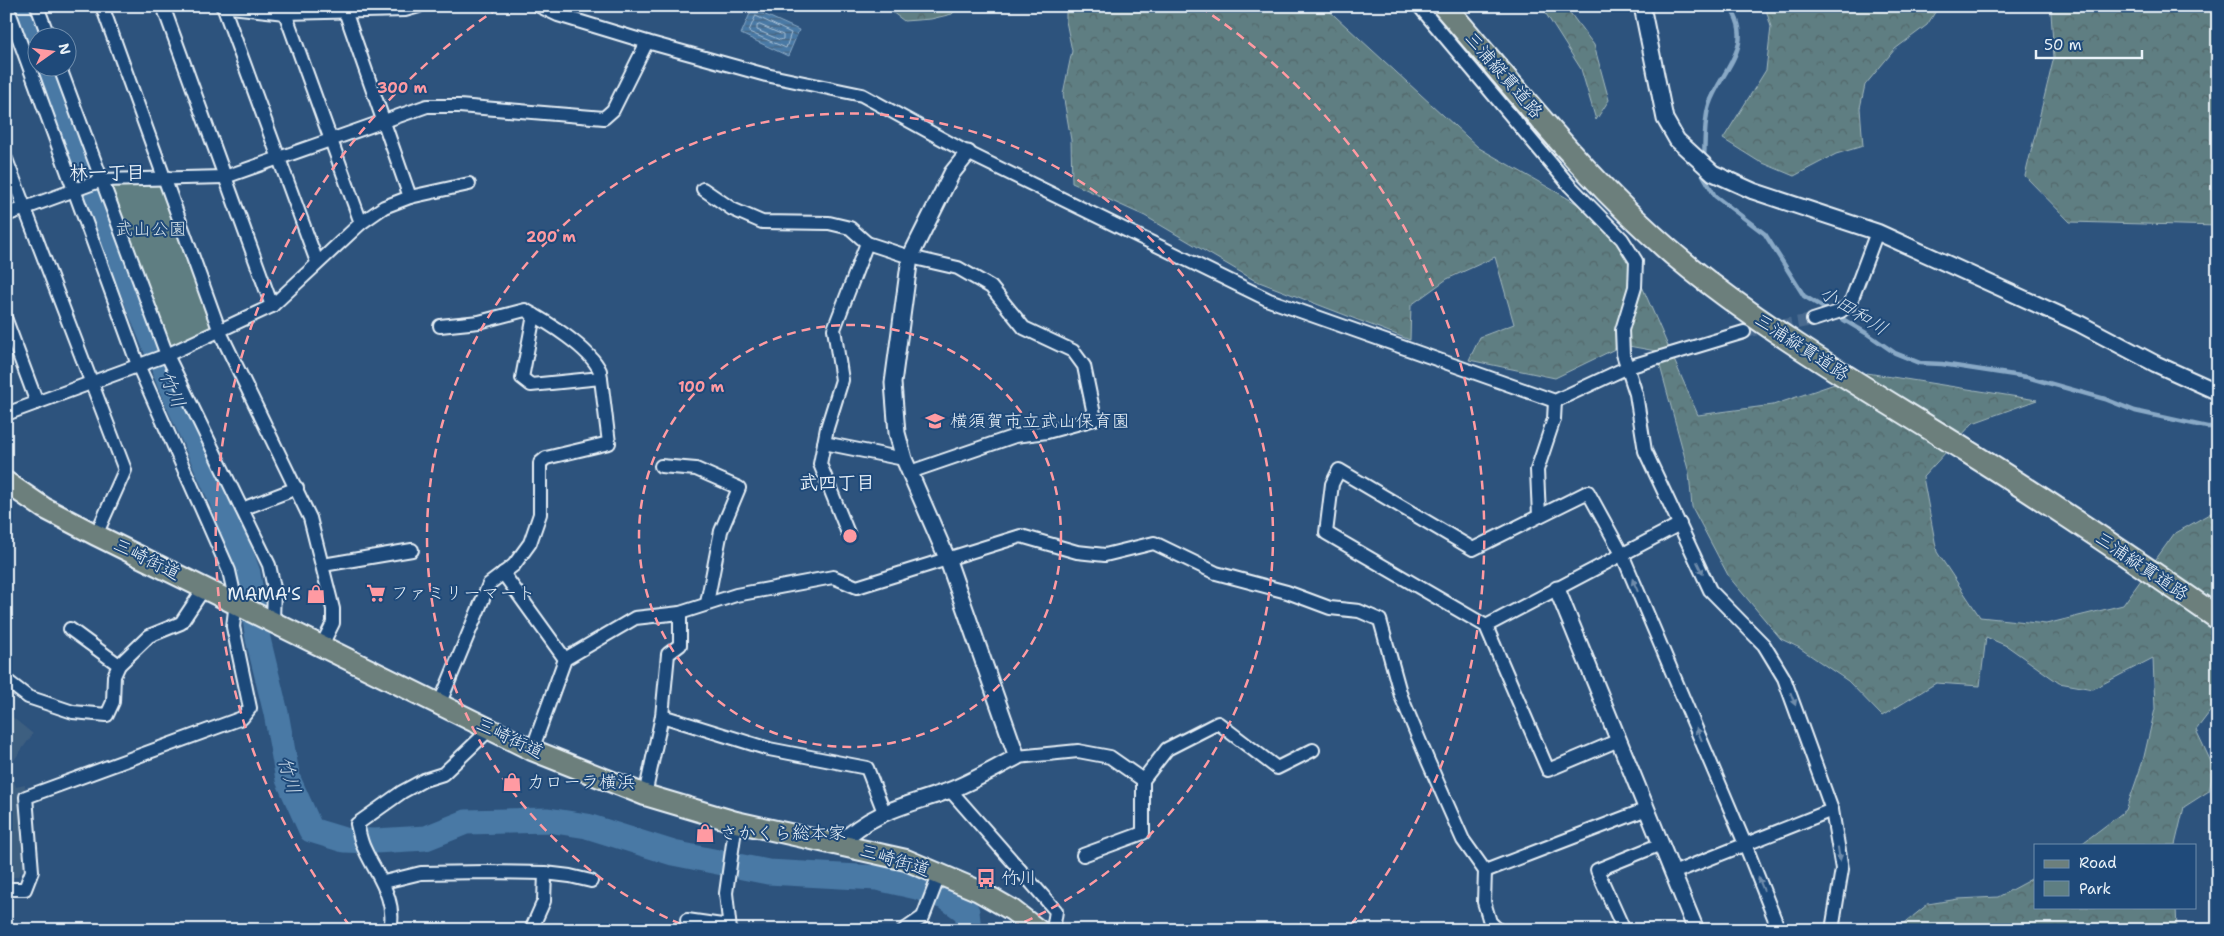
<svg xmlns="http://www.w3.org/2000/svg" width="2224" height="936" font-family="'Shantell Sans','Klee One',sans-serif">
<style>
.built{fill:#3e5e80}
.green{fill:#5e7e82;stroke:#a3b8bd}
.forest{fill:url(#forest-crowns);stroke:#a3b8bd}
.water{fill:url(#water-rules);stroke:#89a9c6}
.lines{fill:none;stroke-linecap:round;stroke-linejoin:round}
.shore{stroke:#a8c1d7;stroke-width:1}
.stream{stroke:#89a9c6;stroke-width:4.5}
.river{stroke:#4979a5;stroke-width:25}
.minor-tunnel{stroke:#496b8f;stroke-width:12;stroke-dasharray:12 6;stroke-linecap:butt}
.minor-casing{stroke:#e8f1f8;stroke-width:16}
.tertiary-casing{stroke:#e8f1f8;stroke-width:19}
.primary-casing{stroke:#e8f1f8;stroke-width:24}
.motorway-casing{stroke:#e8f1f8;stroke-width:26}
.minor{stroke:#1f4a7a;stroke-width:12}
.tertiary{stroke:#1f4a7a;stroke-width:15}
.primary{stroke:#6c7f7c;stroke-width:20}
.motorway{stroke:#6c7f7c;stroke-width:22}
.oneway{fill:#6f8dac}
.ring{fill:none;stroke:#ff9aa2;stroke-width:2.5;stroke-dasharray:9 6}
.labels{text-anchor:middle;stroke-width:4;stroke-linejoin:round;paint-order:stroke}
.street-label{font-size:18px;fill:#e8f1f8;stroke:#1f4a7a}
.park-label{font-size:18px;fill:#d3e0e6;stroke:#1f4a7a}
.poi-label{font-size:18px;fill:#e8f1f8;stroke:#1f4a7a;text-anchor:start}
.neighbourhood-label{font-size:19px;font-weight:bold;fill:#e8f1f8;stroke:#1f4a7a}
.water-label{font-size:19px;font-style:italic;fill:#d0dfec;stroke:#1f4a7a}
.centre{fill:#ff9aa2;stroke:#1f4a7a;stroke-width:2.5}
.ring-label{font-size:15px;text-anchor:middle;font-weight:bold;fill:#ff9aa2;stroke:#1f4a7a;stroke-width:4;stroke-linejoin:round;paint-order:stroke}
</style>
<defs>
<pattern id="forest-crowns" width="20" height="18" patternUnits="userSpaceOnUse" patternTransform="scale(1.25)"><rect width="20" height="18" fill="#5e7e82"/><path d="M2 6a3 3 0 1 1 6 0M12 15a3 3 0 1 1 6 0" fill="none" stroke="#536669"/></pattern>
<pattern id="water-rules" width="6" height="5" patternUnits="userSpaceOnUse" patternTransform="scale(1.25)"><rect width="6" height="5" fill="#4979a5"/><path d="M0 2.5h6" fill="none" stroke="#48637c"/></pattern>
</defs>
<rect width="100%" height="100%" fill="#2d537d"/>
<filter id="ink" filterUnits="userSpaceOnUse"><feTurbulence type="fractalNoise" baseFrequency=".02" numOctaves="2"/><feDisplacementMap in="SourceGraphic" scale="10" xChannelSelector="R" yChannelSelector="G"/><feConvolveMatrix kernelMatrix="1 2 1 2 8 2 1 2 1" color-interpolation-filters="sRGB"/></filter>
<g filter="url(#ink)">
<polygon class="built" points="6,712 33,734 9,767 16,787 25,785 24,869 17,877 6,877"/>
<polygon class="green" points="164,178 220,332 167,355 102,180"/>
<g class="forest">
<polygon points="884,6 960,6 952,14 931,19 904,21"/>
<polygon points="1066,6 1324,6 1479,148 1604,219 1638,277 1698,415 1773,405 1867,373 2037,400 1973,423 1923,477 1937,552 1980,617 2046,624 2123,605 2174,534 2218,509 2218,701 2196,730 2214,768 2209,791 2184,807 2175,845 2080,845 2126,810 2143,761 2155,709 2153,658 2093,689 2059,683 2007,646 1986,637 1980,686 1936,683 1882,716 1848,681 1798,647 1781,639 1729,577 1692,507 1689,473 1656,351 1623,345 1555,378 1469,360 1480,337 1514,324 1495,257 1447,279 1411,305 1410,340 1254,280 1145,216 1072,183 1071,140 1063,94 1072,51 1066,21"/>
<polygon points="1541,6 1565,6 1594,45 1609,100 1596,120 1581,69"/>
<polygon points="1765,6 1939,6 1927,25 1895,49 1865,85 1860,108 1863,146 1836,154 1794,176 1758,161 1723,139 1766,70 1771,27"/>
<polygon points="2054,6 2218,6 2218,226 2070,222 2025,176 2054,57 2051,13"/>
<polygon points="2035,877 2035,907 2176,907 2177,930 1896,930 1928,904 1958,899 1998,897"/>
</g>
<polygon class="water" points="752,9 799,30 788,56 741,34"/>
<g class="lines">
<g class="shore">
<polygon points="756,16 791,33 786,48 749,32"/>
<polygon points="760,25 783,35 783,39 780,40 757,30 757,26"/>
</g>
<g class="stream">
<path d="M 1704,160 C 1705,143 1704,120 1709,105 C 1720,71 1758,45 1729,6"/>
<polyline points="1703,170 1703,175 1715,196 1765,234 1804,296 1866,333 1895,353 1920,363 1942,364 2027,377 2105,399 2135,411 2207,427 2218,427"/>
</g>
<g class="river">
<polyline points="19,6 38,52"/>
<polyline points="43,68 174,393 221,499 248,573 258,639 276,713 288,779 311,830 344,840 375,841 426,838 466,822 548,820 587,826 673,853 768,872 877,878 917,887 947,898 967,912 969,930"/>
</g>
<polyline class="minor-tunnel" points="1744,332 1813,320"/>
<g class="minor-casing">
<g id="minor">
<polyline points="37,6 49,38"/>
<polyline points="102,6 220,332 310,518 333,609 333,623 322,645"/>
<polyline points="163,6 272,306"/>
<polyline points="222,6 285,13 405,10 419,6"/>
<polyline points="223,6 317,262"/>
<polyline points="539,6 558,15 647,42 766,75 862,95 968,153 1269,300 1555,401 1628,367 1744,332"/>
<polyline points="1419,6 1570,186 1622,239 1636,261 1635,287 1622,330 1623,354 1636,394 1645,451 1710,590 1764,645 1784,678 1832,810 1842,869 1832,930"/>
<polyline points="345,11 410,197 469,184"/>
<polyline points="285,13 361,223"/>
<polyline points="60,68 167,355 269,565 274,588 273,621"/>
<polyline points="6,159 125,470 96,535"/>
<polyline points="703,189 732,209 762,222 829,223 850,228 867,243 910,257 958,268 991,287 1024,328 1073,351 1084,366 1095,419 1047,432 1015,436 910,472"/>
<polyline points="6,215 102,180 225,177 427,106 459,106 604,118 613,110 647,42"/>
<polyline points="534,315 522,378 531,385 601,378"/>
<polyline points="6,320 37,403"/>
<polyline points="1813,320 1841,311 1850,304 1877,232"/>
<polyline points="6,414 167,355 272,306 361,223 384,207 410,197"/>
<polyline points="824,443 904,459"/>
<polyline points="661,466 696,469 739,488 721,531 707,603"/>
<polyline points="242,509 297,488"/>
<polyline points="1539,516 1537,470 1554,419 1555,401"/>
<polyline points="848,533 820,464 827,428 842,380 834,329 867,243"/>
<polyline points="323,565 412,550"/>
<polyline points="503,573 565,659"/>
<polyline points="680,613 680,645 668,654 662,716 769,749 867,768 884,812"/>
<polyline points="1486,626 1680,524"/>
<polyline points="70,629 119,665"/>
<polyline points="6,680 28,697 73,712 107,715 113,702 114,676 119,665 149,636 181,623 205,587"/>
<path d="M 439,705 L 489,584 L 514,565 L 530,543 L 540,514 L 540,463 L 546,458 L 609,443 L 600,371 C 590,348 547,322 525,310 L 479,322 L 440,326"/>
<polyline points="1619,740 1548,770 1486,626 1326,533 1332,484 1339,470 1473,549 1588,492 1622,554 1745,844 1779,930"/>
<polyline points="532,750 565,659 635,618 680,613 736,595 833,577 857,587 1021,536 1077,552 1105,555 1154,543 1216,573 1287,592 1330,608 1359,611 1380,620 1401,696 1428,761 1463,840 1485,871 1484,902 1490,922 1498,930"/>
<polyline points="1017,757 1078,751 1110,757 1143,780 1143,833 1083,855"/>
<polyline points="1143,780 1167,749 1218,723 1277,768 1313,750"/>
<polyline points="950,790 1056,911 1053,930"/>
<polyline points="645,795 662,716"/>
<polyline points="1485,871 1647,809"/>
<polyline points="1673,873 1832,810"/>
<polyline points="384,882 421,873 486,872 545,873 570,876 591,881"/>
<polyline points="6,889 25,889 32,871 26,797 242,718 250,708 233,627 236,602 229,571 138,365 7,6"/>
<polyline points="687,920 729,926"/>
<path d="M 390,930 C 397,899 377,876 365,850 C 361,843 359,832 357,824 L 402,792 L 424,780 L 443,774 L 490,729"/>
<polyline points="531,930 544,901 545,873"/>
<polyline points="730,930 726,893 736,822"/>
<polyline points="904,930 923,917 940,873"/>
<polyline points="1624,930 1597,870 1661,844"/>
</g>
</g>
<g class="tertiary-casing">
<g id="tertiary">
<polyline points="1642,6 1665,119 1677,140 1713,173 1753,191 1877,232 2080,324 2156,364 2218,392"/>
<polyline points="1557,589 1696,930"/>
<path d="M 839,844 C 873,811 905,806 948,791 C 972,782 995,768 1017,757 L 947,558 L 904,459 L 897,433 L 893,383 L 910,257 L 952,173 L 968,153"/>
</g>
</g>
<g class="primary-casing">
<polyline id="primary" points="6,482 44,508 96,535 532,750 645,795 736,822 906,860 979,891 1012,910 1038,930"/>
</g>
<g class="motorway-casing">
<path id="motorway" d="M 1444,6 C 1522,96 1597,193 1690,268 C 1777,338 1874,393 1968,452 C 2053,505 2136,561 2218,618"/>
</g>
<use href="#minor" class="minor"/>
<use href="#tertiary" class="tertiary"/>
<use href="#primary" class="primary"/>
<use href="#motorway" class="motorway"/>
</g>
<defs><path id="oneway-solid" d="M-6-.8H1V-3.2L6.5 0L1 3.2V.8H-6Z" transform="scale(1.25)"/></defs>
<g class="oneway">
<use href="#oneway-solid" transform="translate(1700 568) rotate(65)"/>
<use href="#oneway-solid" transform="translate(1635 585) rotate(-113)"/>
<use href="#oneway-solid" transform="translate(1793 699) rotate(69)"/>
<use href="#oneway-solid" transform="translate(1699 734) rotate(-113)"/>
<use href="#oneway-solid" transform="translate(1839 854) rotate(81)"/>
<use href="#oneway-solid" transform="translate(1761 884) rotate(-112)"/>
</g>
</g>
<g class="ring">
<circle cx="850" cy="536" r="211"/>
<path d="M695 930A423 423 0 1 1 1005 930"/>
<path d="M350 926A634 634 0 0 1 500 7M1200 7A634 634 0 0 1 1350 926"/>
</g>
<defs>
<g id="school-bare" transform="scale(1.5)"><path d="M0-5L7-2L0 1L-7-2ZM-4 1L0 2.5L4 1V4Q0 6-4 4Z" fill="#ff9aa2" stroke="#1f4a7a" stroke-width="2.5" paint-order="stroke"/></g>
<g id="supermarket-bare" transform="scale(1.5)"><path d="M-6-5.5h2.5l.6 2H6L4.5 2H-2.5L-4.4-4H-6ZM-1.5 3.2a1.3 1.3 0 1 0 .1 0ZM3 3.2a1.3 1.3 0 1 0 .1 0Z" fill="#ff9aa2" stroke="#1f4a7a" stroke-width="2.5" paint-order="stroke"/></g>
<g id="shop-bare" transform="scale(1.5)"><path d="M-5-2.5h2.3a2.7 3.5 0 0 1 5.4 0H5L5.5 6h-11ZM-1.5-2.5h3a1.5 2.3 0 0 0-3 0Z" fill="#ff9aa2" stroke="#1f4a7a" stroke-width="2.5" paint-order="stroke"/></g>
<g id="bus-bare" transform="scale(1.5)"><path d="M-5-6H5V4H4V6H2V4H-2V6H-4V4H-5ZM-3.5-4V0h7V-4ZM-3.5 1.2v1.5H-2V1.2ZM2 1.2v1.5H3.5V1.2Z" fill="#ff9aa2" stroke="#1f4a7a" stroke-width="2.5" paint-order="stroke"/></g>
</defs>
<g fill-rule="evenodd">
<use href="#school-bare" x="935" y="421"/>
<use href="#supermarket-bare" x="376" y="593"/>
<use href="#shop-bare" x="316" y="594"/>
<use href="#shop-bare" x="512" y="782"/>
<use href="#shop-bare" x="705" y="833"/>
<use href="#bus-bare" x="986" y="878"/>
</g>
<g class="labels">
<g class="street-label">
<text transform="translate(1504 75) rotate(49)" y="6">三浦縦貫道路</text>
<text transform="translate(1802 347) rotate(33)" y="6">三浦縦貫道路</text>
<text transform="translate(147 559) rotate(26)" y="6">三崎街道</text>
<text transform="translate(2142 566) rotate(34)" y="6">三浦縦貫道路</text>
<text transform="translate(510 738) rotate(25)" y="6">三崎街道</text>
<text transform="translate(895 860) rotate(17)" y="6">三崎街道</text>
</g>
<g class="park-label">
<text x="151" y="235">武山公園</text>
</g>
<g class="poi-label">
<text x="950" y="427">横須賀市立武山保育園</text>
<text x="391" y="599">ファミリーマート</text>
<text x="301" y="600" text-anchor="end">MAMA'S</text>
<text x="527" y="788">カローラ横浜</text>
<text x="720" y="839">さかくら総本家</text>
<text x="1001" y="884">竹川</text>
</g>
<g class="neighbourhood-label">
<text x="107" y="179">林一丁目</text>
<text x="837" y="489">武四丁目</text>
</g>
<g class="water-label">
<text transform="translate(1854 310) rotate(32)" y="7">小田和川</text>
<text transform="translate(173 389) rotate(67)" y="7">竹川</text>
<text transform="translate(290 775) rotate(74)" y="7">竹川</text>
</g>
</g>
<circle cx="850" cy="536" r="8" class="centre"/>
<g class="ring-label">
<text x="402" y="93">300 m</text>
<text x="551" y="242">200 m</text>
<text x="701" y="392">100 m</text>
</g>
<rect width="2224" height="936" fill="none" stroke="#1f4a7a" stroke-width="25"/>
<rect x="12" y="12" width="2199" height="911" fill="none" stroke="#e8f1f8" stroke-width="2" filter="url(#ink)"/>
<rect x="2034" y="844" width="162" height="65" fill="#1f4a7a" stroke="#6f8dac"/>
<rect x="2044" y="860" width="25" height="8" fill="#6c7f7c" stroke="#6f8dac"/>
<text x="2079" y="868" font-size="15" fill="#e8f1f8">Road</text>
<rect x="2044" y="881" width="25" height="15" fill="#5e7e82" stroke="#6f8dac"/>
<text x="2079" y="894" font-size="15" fill="#e8f1f8">Park</text>
<g transform="translate(52 52) rotate(76)"><circle r="24" fill="#1f4a7a" stroke="#6f8dac"/>
<path d="M0-4L9 19L0 12L-9 19Z" fill="#ff9aa2"/>
<text y="-8" font-size="14" font-weight="bold" text-anchor="middle" fill="#e8f1f8">N</text>
</g>
<path d="M2036 50v8h106v-8" fill="none" stroke="#e8f1f8" stroke-width="2.5"/>
<text x="2044" y="50" font-size="15" fill="#e8f1f8" stroke="#1f4a7a" stroke-width="4" paint-order="stroke">50 m</text>
</svg>
